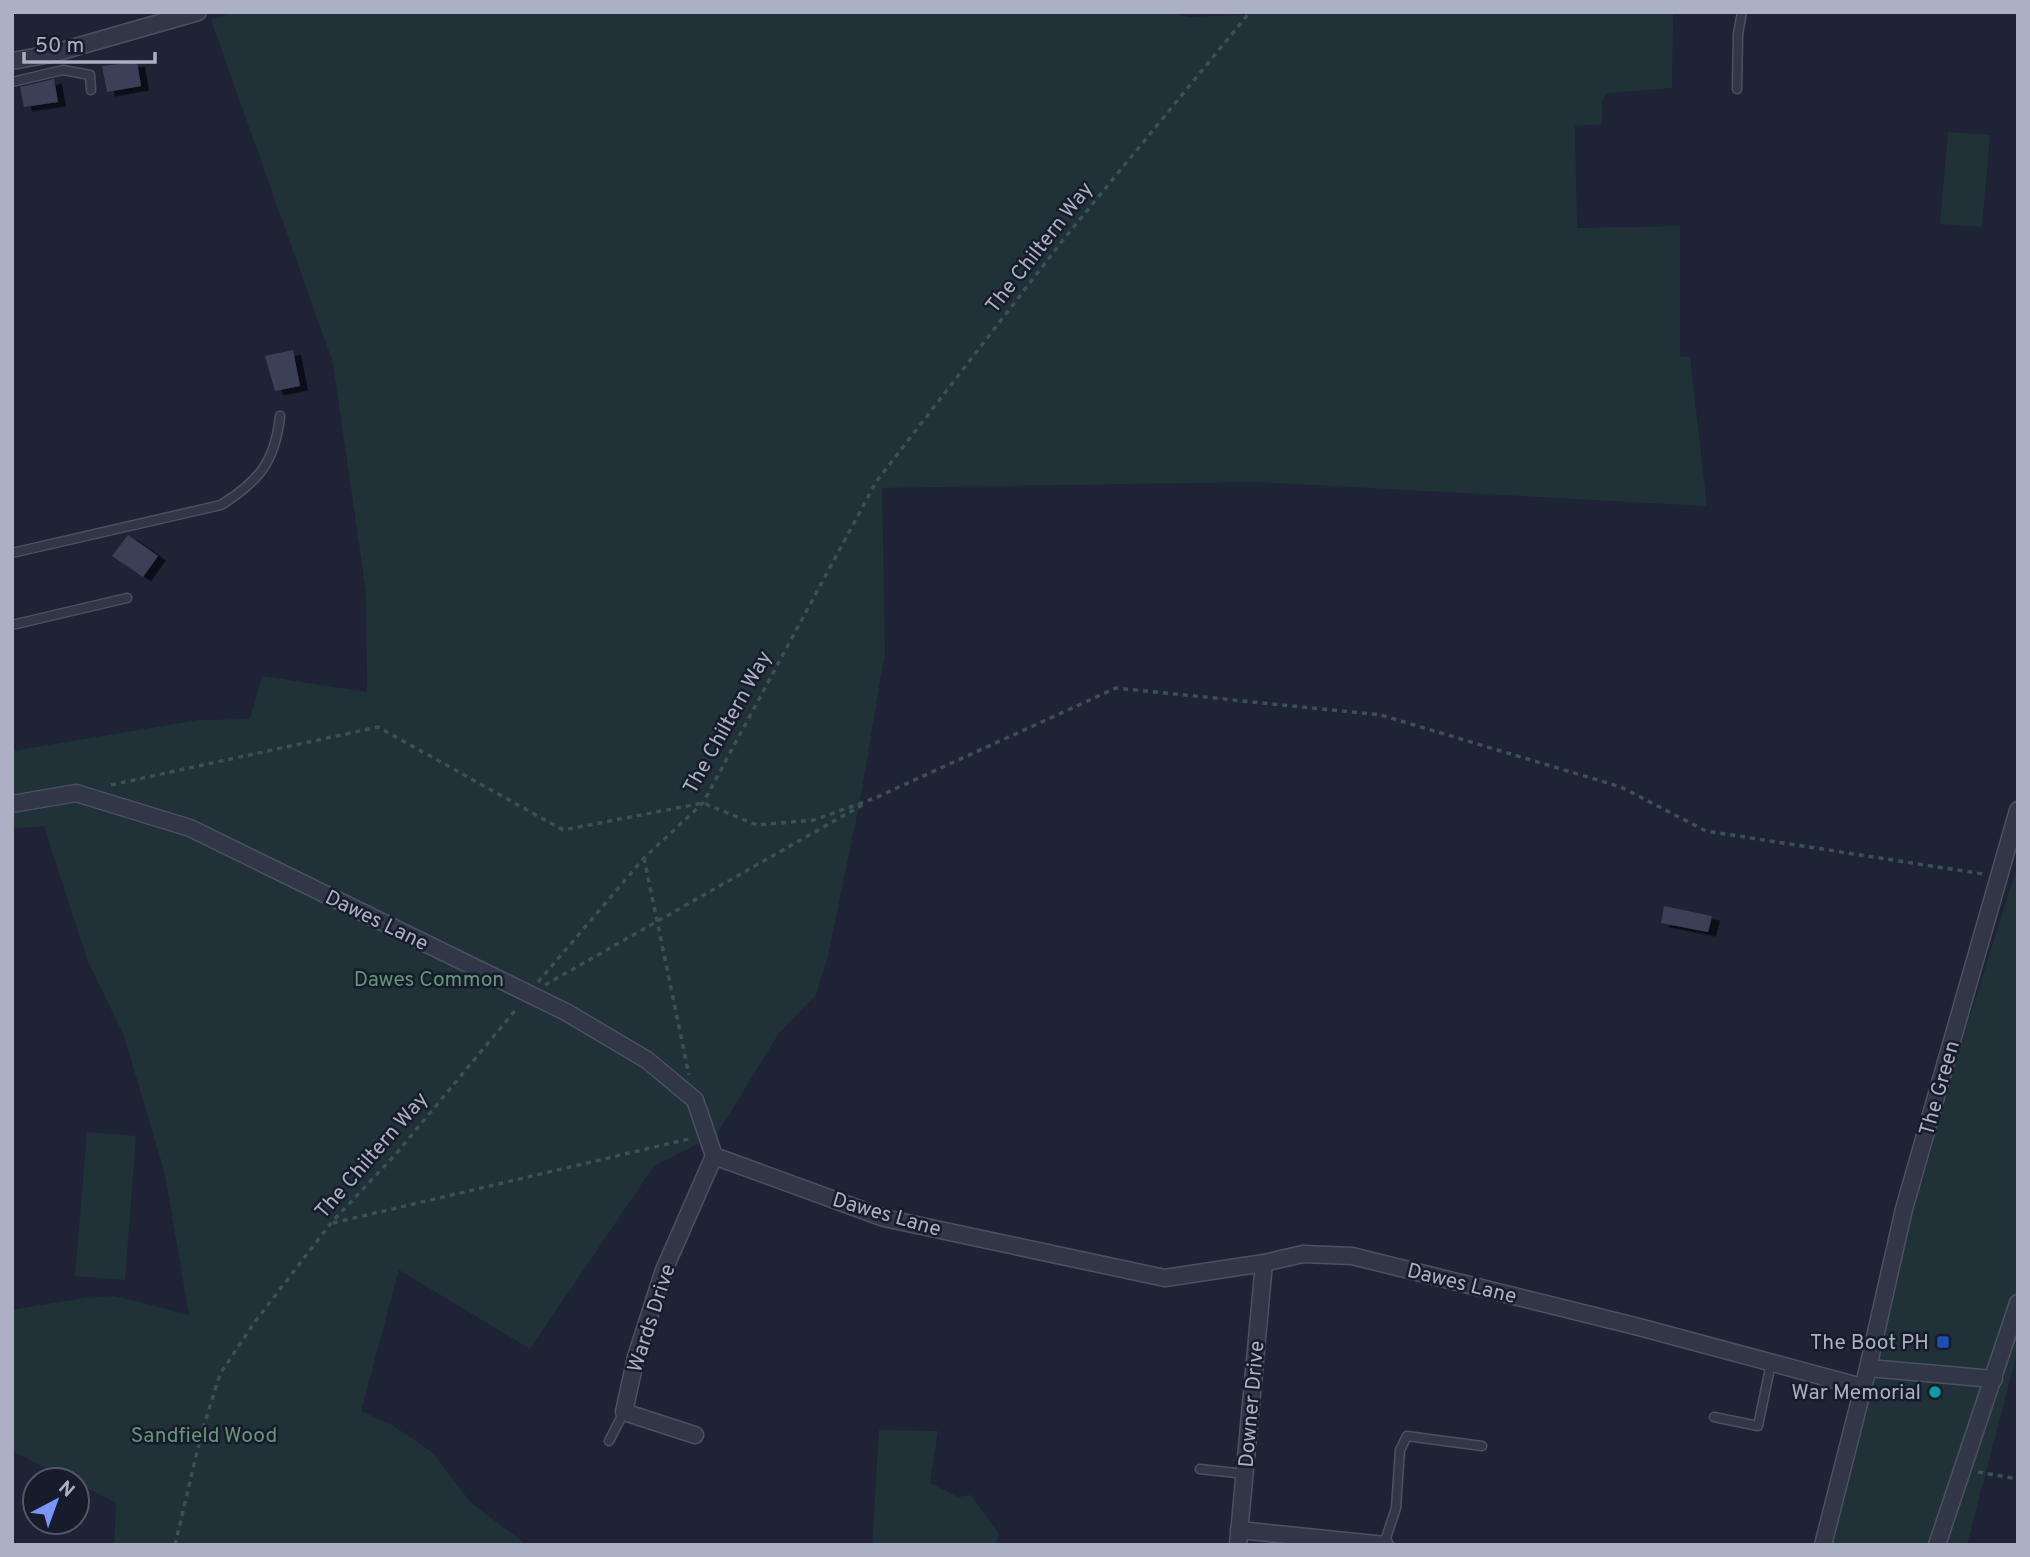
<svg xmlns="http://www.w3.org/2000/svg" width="2030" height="1557" font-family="Overpass,sans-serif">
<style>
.green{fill:#203137}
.building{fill:#3a4157;filter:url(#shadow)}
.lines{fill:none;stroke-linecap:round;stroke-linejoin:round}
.service-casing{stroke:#4c5162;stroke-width:11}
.minor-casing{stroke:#4c5162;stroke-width:19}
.path{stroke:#3d4e55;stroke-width:3.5;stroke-dasharray:5 5;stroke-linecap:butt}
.service{stroke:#323747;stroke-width:8}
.minor{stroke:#323747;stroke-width:16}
.transit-dot{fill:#1a4fb4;stroke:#171c2b;stroke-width:2.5}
.culture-dot{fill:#0f9aa8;stroke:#171c2b;stroke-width:2.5}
.labels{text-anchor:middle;stroke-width:5;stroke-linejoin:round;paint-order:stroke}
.street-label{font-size:21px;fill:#abb0c4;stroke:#171c2b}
.park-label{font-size:21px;fill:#639577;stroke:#171c2b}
.poi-label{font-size:21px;fill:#abb0c4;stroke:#171c2b;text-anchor:end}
</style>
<defs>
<filter id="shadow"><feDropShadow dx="8" dy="4.5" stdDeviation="0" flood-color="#0009"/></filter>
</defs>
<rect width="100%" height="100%" fill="#1e2436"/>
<g class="green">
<polygon points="233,12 1169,12 1189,17 1305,12 1673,12 1672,88 1606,93 1602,102 1602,124 1575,126 1577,228 1680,226 1680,356 1690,357 1707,506 1256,482 882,488 885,652 861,796 828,956 816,995 779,1033 717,1134 654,1166 530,1349 399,1270 361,1411 392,1425 432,1452 471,1503 522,1541 521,1545 114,1545 116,1503 77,1483 77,1480 70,1480 12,1451 12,1310 85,1298 115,1296 189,1315 165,1174 124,1036 87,959 44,826 12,829 12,751 198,720 250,719 262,676 367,692 366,592 333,363 211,20"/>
<polygon points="1948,132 1990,135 1982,227 1940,224"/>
<polygon points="2018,864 2018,1349 1967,1545 1829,1545 1915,1190"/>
<polygon points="87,1132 136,1136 125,1280 75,1276"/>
<polygon points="879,1430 938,1431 930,1483 958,1497 971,1495 999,1534 996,1545 872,1545"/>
</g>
<g class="building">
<polygon points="137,62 141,86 107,92 102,66"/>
<polygon points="54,79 58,102 24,107 20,87"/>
<polygon points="293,350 300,386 275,391 265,356"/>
<polygon points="128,535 158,556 143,577 112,556"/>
<polygon points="1664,906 1712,916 1708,932 1661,923"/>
</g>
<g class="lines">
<g class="service-casing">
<g id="service">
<polyline points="12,82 63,70 90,75 91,90"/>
<polyline points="1737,89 1738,34 1742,12"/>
<path d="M 12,553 L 221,505 C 259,481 275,462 280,416"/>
<polyline points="12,625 127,598"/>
<polyline points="1714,1417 1758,1426 1771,1363"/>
<polyline points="609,1441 624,1412"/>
<polyline points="1200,1469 1245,1474"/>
<polyline points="1384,1544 1396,1508 1400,1450 1407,1436 1482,1446"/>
</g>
</g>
<g class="minor-casing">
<g id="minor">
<polyline points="12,61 51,54 198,12"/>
<polyline points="12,804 76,793 190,828 566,1012 647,1060 695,1100 714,1156 884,1218 1165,1278 1264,1263 1303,1254 1352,1256 1639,1327 1862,1387"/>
<polyline points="1868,1368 1994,1379"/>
<polyline points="695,1435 624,1412 636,1357 664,1270 714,1156"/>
<polyline points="1239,1530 1385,1545"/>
<polyline points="1238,1545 1264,1263"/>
<polyline points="1823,1545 1868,1368 1904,1209 2018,810"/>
<polyline points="1937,1545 2018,1303"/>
</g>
</g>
<g class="path">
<polyline points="111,785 378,727 563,830 703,803 757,825 814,820 875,798 1116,688 1381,715 1621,787 1706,831 1983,874"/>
<polyline points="644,858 689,1075"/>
<polyline points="538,982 644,858 703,803 876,482 1063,240 1250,12"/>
<polyline points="545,985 864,804"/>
<polyline points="333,1223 693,1138"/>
<polyline points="1978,1472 2018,1479"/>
<polyline points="175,1545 201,1435 220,1374 254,1323 331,1223 395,1155 518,1007"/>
</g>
<use href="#service" class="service"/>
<use href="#minor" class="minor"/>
</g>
<rect class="transit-dot" x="1936" y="1335" width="14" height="14" rx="3.5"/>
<circle class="culture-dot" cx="1935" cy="1392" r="7"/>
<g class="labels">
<g class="street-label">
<text transform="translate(1039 247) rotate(-52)" y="7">The Chiltern Way</text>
<text transform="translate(727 722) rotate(-61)" y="7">The Chiltern Way</text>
<text transform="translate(377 920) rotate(26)" y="7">Dawes Lane</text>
<text transform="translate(1939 1088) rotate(-74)" y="7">The Green</text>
<text transform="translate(371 1155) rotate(-49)" y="7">The Chiltern Way</text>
<text transform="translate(887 1214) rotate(16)" y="7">Dawes Lane</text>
<text transform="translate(1462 1283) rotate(14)" y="7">Dawes Lane</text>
<text transform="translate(651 1318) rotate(-72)" y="7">Wards Drive</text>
<text transform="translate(1251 1404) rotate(-85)" y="7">Downer Drive</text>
</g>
<g class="park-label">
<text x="429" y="986">Dawes Common</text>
<text x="204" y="1442">Sandfield Wood</text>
</g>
<g class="poi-label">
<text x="1929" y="1349">The Boot PH</text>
<text x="1921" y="1399">War Memorial</text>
</g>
</g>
<rect width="2030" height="1557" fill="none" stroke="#abb0c4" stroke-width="28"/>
<g transform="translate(56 1501) rotate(41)"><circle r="33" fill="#171c2b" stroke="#525768" stroke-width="2"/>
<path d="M0-5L12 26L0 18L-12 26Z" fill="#7995fc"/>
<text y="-10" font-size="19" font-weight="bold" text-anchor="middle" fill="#abb0c4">N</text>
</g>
<path d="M24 52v10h131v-10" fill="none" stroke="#abb0c4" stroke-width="3.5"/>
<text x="35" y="52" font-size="21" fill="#abb0c4" stroke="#171c2b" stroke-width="5" paint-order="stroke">50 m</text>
</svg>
